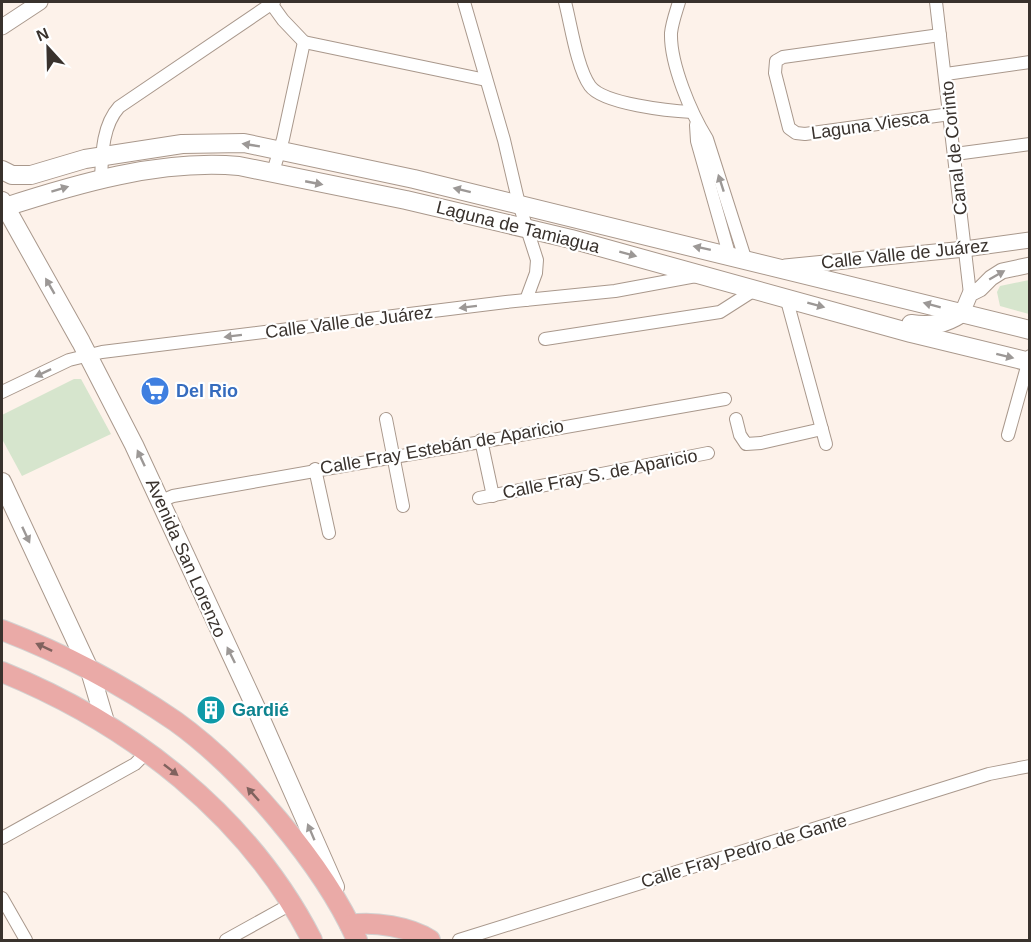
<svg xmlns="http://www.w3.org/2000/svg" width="1031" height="942" font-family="Helvetica,sans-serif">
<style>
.green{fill:#d6e5cd}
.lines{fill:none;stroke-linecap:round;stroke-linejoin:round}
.minor-casing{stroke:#a9988c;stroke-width:14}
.tertiary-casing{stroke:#a9988c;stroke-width:17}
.secondary-casing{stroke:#a9988c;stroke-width:20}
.primary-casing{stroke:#d3d2d1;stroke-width:22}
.minor{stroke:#fff;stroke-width:12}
.tertiary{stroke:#fff;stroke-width:15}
.secondary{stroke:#fff;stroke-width:18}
.primary{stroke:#eaaaa7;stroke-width:20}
.oneway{fill:#9c9896}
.oneway2{fill:#80625e}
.labels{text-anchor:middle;stroke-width:4.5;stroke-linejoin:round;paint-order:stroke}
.street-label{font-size:18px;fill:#39322d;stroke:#fff}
.shop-label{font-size:18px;font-weight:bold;fill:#366cbe;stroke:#fff;text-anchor:start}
.culture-label{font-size:18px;font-weight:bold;fill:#0d838f;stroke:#fff;text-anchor:start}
</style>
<rect width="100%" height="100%" fill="#fdf2ea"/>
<g class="green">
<polygon points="1029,280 1029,314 1000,306 997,292 1000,286"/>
<polygon points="74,379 81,379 111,434 22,476 2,439 2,415"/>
</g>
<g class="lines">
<g class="minor-casing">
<g id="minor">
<polyline points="270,2 283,20 304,42"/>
<polyline points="464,2 504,140 519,204 537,260 536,273 526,300"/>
<path d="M 565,2 C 571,25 577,68 590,86 C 603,104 670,111 692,112"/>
<path d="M 679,2 C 676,12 672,23 671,33 C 670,64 691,113 707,139 L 745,258"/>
<polyline points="936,2 970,294"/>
<polyline points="940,35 783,57 776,61 775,73 789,128 796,133 805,134 950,114"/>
<polyline points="304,42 486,80"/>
<polyline points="946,74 1030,62"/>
<polyline points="696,125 697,141 729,254"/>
<polyline points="955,154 1030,144"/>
<polyline points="272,175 283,139 304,42"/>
<path d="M 101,180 C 102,155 102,126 119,107 L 274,2"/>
<polyline points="786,297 826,444"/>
<polyline points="545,339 720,312 756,289"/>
<polyline points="2,392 69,360 102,352 506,302 615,291 696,276"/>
<polyline points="386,419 403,506"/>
<polyline points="736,419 740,435 746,444 761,443 822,429"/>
<polyline points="1008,435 1030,356"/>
<polyline points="481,440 493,496"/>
<polyline points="315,469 329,533"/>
<polyline points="479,498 708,453"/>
<polyline points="161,501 173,496 725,399"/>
<polyline points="2,838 135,764 147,752"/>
<polyline points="2,898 26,940"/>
<polyline points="226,940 291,904"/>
<polyline points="459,940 989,774 1030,766"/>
</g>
</g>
<g class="tertiary-casing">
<g id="tertiary">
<polyline points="2,27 40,2"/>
<polyline points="785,267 965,249 1030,240"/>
<polyline points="962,313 970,294 980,289 991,278 1002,271 1030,265"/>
</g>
</g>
<g class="secondary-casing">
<g id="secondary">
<polyline points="2,170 12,175 31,175 85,159 182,144 244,143 414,179 1030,330"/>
<polyline points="2,201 81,342 134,445 256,708 335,887"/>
<path d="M 2,208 C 76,184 160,159 239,166 L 406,200 L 571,239 L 911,333 L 1030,362"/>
<path d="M 911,324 C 931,327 945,324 962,313"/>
<polyline points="2,482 90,671 106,725"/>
</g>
</g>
<g class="primary-casing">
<g id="primary">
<path d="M 2,630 C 62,653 121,684 175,721 C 242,769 324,865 357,940"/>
<path d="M 2,672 C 130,724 248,815 312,940"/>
<path d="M 350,925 C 374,921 410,927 430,940"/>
</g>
</g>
<use href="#minor" class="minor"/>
<use href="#tertiary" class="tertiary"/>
<use href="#secondary" class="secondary"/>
<use href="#primary" class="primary"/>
</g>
<defs><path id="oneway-solid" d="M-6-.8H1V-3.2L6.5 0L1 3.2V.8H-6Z" transform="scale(1.5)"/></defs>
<g class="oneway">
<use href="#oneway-solid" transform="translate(251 145) rotate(-171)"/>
<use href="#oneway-solid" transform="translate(314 183) rotate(11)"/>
<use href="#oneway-solid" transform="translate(721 183) rotate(-108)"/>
<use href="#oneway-solid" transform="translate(60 189) rotate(-17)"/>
<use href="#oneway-solid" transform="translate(462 190) rotate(-166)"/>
<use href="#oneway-solid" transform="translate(702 248) rotate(-168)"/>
<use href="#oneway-solid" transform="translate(628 254) rotate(15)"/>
<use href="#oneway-solid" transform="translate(997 275) rotate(-30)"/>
<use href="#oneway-solid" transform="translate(50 286) rotate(-120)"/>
<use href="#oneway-solid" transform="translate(816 305) rotate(15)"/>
<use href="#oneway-solid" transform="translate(932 305) rotate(-165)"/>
<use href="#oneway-solid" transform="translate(468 307) rotate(173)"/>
<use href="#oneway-solid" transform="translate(233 336) rotate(173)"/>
<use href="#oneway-solid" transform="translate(1005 356) rotate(14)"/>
<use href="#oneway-solid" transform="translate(43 373) rotate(155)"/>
<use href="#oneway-solid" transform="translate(141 458) rotate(-115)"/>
<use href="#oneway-solid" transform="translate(26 535) rotate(65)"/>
<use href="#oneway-solid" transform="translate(231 655) rotate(-116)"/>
<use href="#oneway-solid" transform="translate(311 832) rotate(-113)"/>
</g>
<g class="oneway2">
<use href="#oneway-solid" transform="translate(44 647) rotate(-155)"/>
<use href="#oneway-solid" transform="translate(171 770) rotate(38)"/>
<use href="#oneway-solid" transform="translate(253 794) rotate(-132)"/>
</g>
<defs>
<g id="supermarket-disc" transform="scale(1.5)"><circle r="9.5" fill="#3f7fe0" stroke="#fff"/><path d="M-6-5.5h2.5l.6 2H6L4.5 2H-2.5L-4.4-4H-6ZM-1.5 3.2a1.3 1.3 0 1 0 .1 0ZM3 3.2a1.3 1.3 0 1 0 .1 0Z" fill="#fff"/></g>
<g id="building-disc" transform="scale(1.5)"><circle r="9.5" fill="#0f9aa8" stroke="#fff"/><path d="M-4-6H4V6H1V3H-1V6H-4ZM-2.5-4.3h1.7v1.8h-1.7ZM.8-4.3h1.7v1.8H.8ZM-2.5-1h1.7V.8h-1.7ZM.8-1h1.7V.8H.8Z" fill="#fff"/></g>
</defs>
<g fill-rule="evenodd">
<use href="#supermarket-disc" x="155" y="391"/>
<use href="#building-disc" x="211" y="710"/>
</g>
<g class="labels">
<g class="street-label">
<text transform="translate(870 125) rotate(-8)" y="6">Laguna Viesca</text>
<text transform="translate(954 148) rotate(-96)" y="6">Canal de Corinto</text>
<text transform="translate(518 227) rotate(14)" y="6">Laguna de Tamiagua</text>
<text transform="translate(905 254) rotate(-6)" y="6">Calle Valle de Juárez</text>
<text transform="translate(349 322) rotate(-7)" y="6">Calle Valle de Juárez</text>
<text transform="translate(442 447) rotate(-10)" y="6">Calle Fray Estebán de Aparicio</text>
<text transform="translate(600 474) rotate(-11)" y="6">Calle Fray S. de Aparicio</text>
<text transform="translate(186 558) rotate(66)" y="6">Avenida San Lorenzo</text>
<text transform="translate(744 851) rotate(-17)" y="6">Calle Fray Pedro de Gante</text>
</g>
<g class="shop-label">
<text x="176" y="397">Del Rio</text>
</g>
<g class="culture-label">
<text x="232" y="716">Gardié</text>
</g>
</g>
<rect width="1031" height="942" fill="none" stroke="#39322d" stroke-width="6"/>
<g transform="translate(48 48) rotate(338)" stroke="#ffffff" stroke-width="4.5" paint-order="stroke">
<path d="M0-4.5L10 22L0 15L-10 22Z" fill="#39322d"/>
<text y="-9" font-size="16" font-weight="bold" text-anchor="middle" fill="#39322d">N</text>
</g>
</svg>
